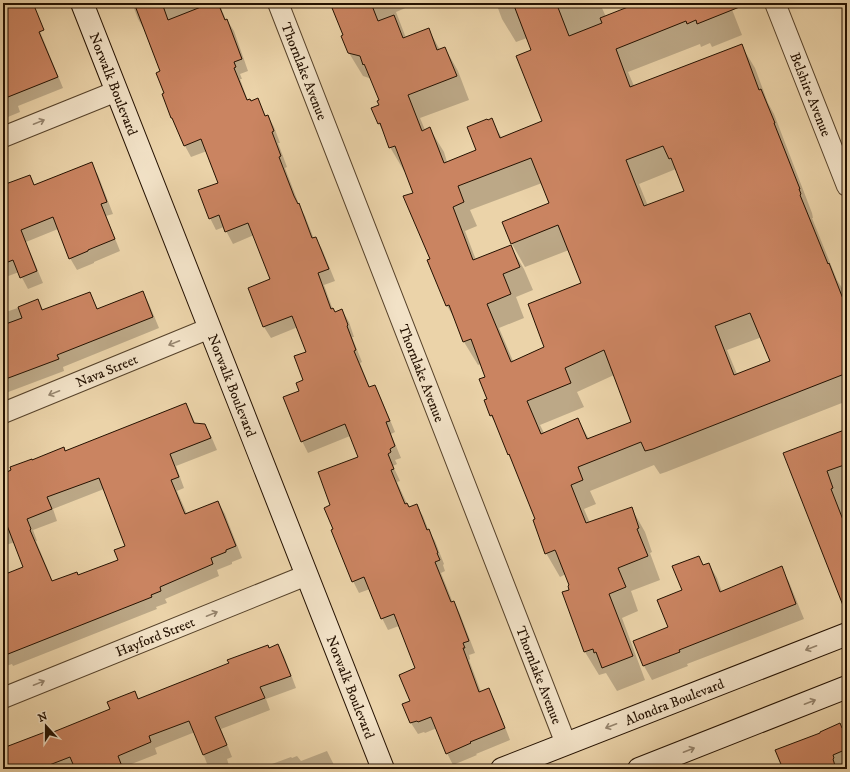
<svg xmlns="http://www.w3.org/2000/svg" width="850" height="772" font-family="'IM FELL DW Pica',serif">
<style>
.shadow{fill:#0003;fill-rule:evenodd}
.building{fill:#ca8461;stroke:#241100;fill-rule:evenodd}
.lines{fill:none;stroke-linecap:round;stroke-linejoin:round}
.street-casing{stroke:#56422a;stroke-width:22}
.secondary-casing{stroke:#241100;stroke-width:24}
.street{stroke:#f2e2c7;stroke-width:20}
.secondary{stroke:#f2e2c7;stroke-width:22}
.oneway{stroke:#95846d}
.labels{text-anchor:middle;stroke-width:3.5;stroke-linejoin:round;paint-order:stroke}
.street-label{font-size:14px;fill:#241100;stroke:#f2e2c7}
</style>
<rect width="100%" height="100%" fill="#ebd3a9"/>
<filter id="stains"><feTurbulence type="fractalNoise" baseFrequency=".005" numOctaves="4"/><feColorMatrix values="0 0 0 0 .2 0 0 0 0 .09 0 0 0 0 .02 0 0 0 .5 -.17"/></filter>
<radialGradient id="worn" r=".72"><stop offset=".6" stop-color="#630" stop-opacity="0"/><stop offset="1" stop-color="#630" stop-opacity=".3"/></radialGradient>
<g class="shadow">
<polygon points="3,3 26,3 39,29 63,88 18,106 20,112 3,119"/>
<polygon points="132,3 219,3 226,20 227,20 234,31 248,71 240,74 242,79 240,79 248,101 250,102 257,99 266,116 268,116 274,127 280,143 278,143 287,167 285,168 300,207 305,216 314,239 316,238 322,249 335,281 324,285 333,310 335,313 342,310 349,322 354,337 352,337 362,362 360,363 370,388 375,386 381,398 395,432 391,434 401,458 395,460 397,464 393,466 400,481 397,482 409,508 416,505 423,516 428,529 435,541 444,564 443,565 445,571 441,573 453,603 454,602 460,614 475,653 469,655 470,659 469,660 481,692 488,689 495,701 510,740 476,754 477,755 453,765 447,753 437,728 425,733 424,732 418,734 411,723 404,705 411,702 417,669 399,626 388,630 382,618 370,589 359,593 353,581 334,530 331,506 359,458 350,436 308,453 302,441 300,391 304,381 307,352 298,327 271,338 264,327 249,288 271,280 254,235 233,244 224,227 216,230 210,218 219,183 207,151 191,157 185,146 166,93 161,72 145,31 138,19"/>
<path d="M 331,3 L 417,3 L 396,12 L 406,38 L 429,30 L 440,50 L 445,48 L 458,71 L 469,100 L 420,118 L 425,130 L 430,129 L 444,152 L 447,162 L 477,151 L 488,121 L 491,120 L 502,138 L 543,122 L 532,51 L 527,38 L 516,42 L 502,19 L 496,3 L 604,3 L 606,7 L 602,8 L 606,17 L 641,3 L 731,3 L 731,7 L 742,35 L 712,47 L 710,43 L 701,47 L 700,44 L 628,72 L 634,86 L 741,45 L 755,68 L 768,103 L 774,114 L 812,213 L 813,218 L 812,218 L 837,280 L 842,288 L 847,301 L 847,401 L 666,472 L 660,474 L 654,465 L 590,491 L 596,504 L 584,509 L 590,523 L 632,509 L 645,532 L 652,552 L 650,553 L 660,580 L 631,591 L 638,611 L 622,618 L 645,680 L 617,691 L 606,673 L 599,675 L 585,652 L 563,593 L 570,590 L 570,586 L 566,574 L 560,577 L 546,553 L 536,520 L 513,461 L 509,454 L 498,427 L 491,416 L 485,401 L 488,399 L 486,377 L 481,364 L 478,365 L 464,342 L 456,321 L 447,306 L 429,260 L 431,259 L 414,193 L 405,170 L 404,171 L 390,147 L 385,134 L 379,124 L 381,101 L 372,79 L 363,76 L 349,53 L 344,36 ZM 676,169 L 685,191 L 648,206 L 639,184 ZM 542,183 L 550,203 L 503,222 L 512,244 L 525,267 L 569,250 L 582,284 L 546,348 L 513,361 L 499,328 L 524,318 L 516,297 L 533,290 L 524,269 L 510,246 L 476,260 L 465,231 L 477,226 L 470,210 ZM 762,337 L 772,361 L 737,374 L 727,350 ZM 614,375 L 632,423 L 589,439 L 578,420 L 544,433 L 540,425 L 584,407 L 577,392 Z"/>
<polygon points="91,164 98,175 113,214 106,216 120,251 94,262 94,263 77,270 70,258 58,229 26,242 43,283 28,289 19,272 3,278 3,198 29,176 34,185"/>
<polygon points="90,293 98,310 143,293 149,304 159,328 63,367 64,371 3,394 3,313 38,301 44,311"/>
<path d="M 185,404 L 192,416 L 196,425 L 204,425 L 211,436 L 217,450 L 176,466 L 184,488 L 177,491 L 187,514 L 218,502 L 225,514 L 242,558 L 232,562 L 232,564 L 217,570 L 219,576 L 165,599 L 167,603 L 156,607 L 157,609 L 13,666 L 12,664 L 3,667 L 3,577 L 25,567 L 15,542 L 3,546 L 3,475 L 32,461 L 64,449 L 65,452 ZM 104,489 L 126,546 L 119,560 L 78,576 L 53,582 L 36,541 L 37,541 L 33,530 L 57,521 L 53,509 Z"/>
<polygon points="847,430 847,500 844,502 847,510 847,605 785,454"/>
<polygon points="699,557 704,566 709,564 717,578 722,592 781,568 789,582 804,619 687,664 688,666 652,680 644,666 634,641 669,628 683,591"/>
<polygon points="278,645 284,656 296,688 266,699 270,710 221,729 232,757 227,759 230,769 209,769 195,732 155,748 157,754 124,767 124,769 3,769 3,750 45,733 46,736 111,710 135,693 139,700"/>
<polygon points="842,729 847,734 847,769 784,769"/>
<polygon points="327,751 336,769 274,769 272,764 291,757 292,758 297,756 301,761"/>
</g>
<g class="building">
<polygon points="3,3 33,3 44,30 39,32 58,77 3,99"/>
<polygon points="134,3 162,3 168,20 211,3 218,3 225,20 227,19 242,59 234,62 236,67 234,68 247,100 250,99 251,101 258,98 265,116 268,115 274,131 272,132 281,156 279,157 294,196 298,204 299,203 312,238 316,237 329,269 318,273 331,309 333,308 335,312 342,309 348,325 347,326 356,350 354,351 369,387 375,385 390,421 386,422 395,446 390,449 391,452 388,454 394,469 391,470 405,504 407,503 409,507 417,504 427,530 429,529 438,553 437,553 440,560 435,562 451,602 454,601 469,641 463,643 465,648 463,648 479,692 489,688 505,728 470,742 471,743 446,754 431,717 418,722 417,721 410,723 402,704 410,701 399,675 415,668 394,614 381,619 364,577 352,582 331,530 333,529 324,508 330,505 318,472 358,457 345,424 301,442 283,397 299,391 296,383 303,380 294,356 306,352 292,316 263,327 248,288 270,279 248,223 225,232 219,215 209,219 198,190 218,183 201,139 184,146 172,118 171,118 162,94 164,93 156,73 160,71"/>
<path d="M 330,3 L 371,3 L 378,21 L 394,15 L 403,38 L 429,28 L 437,50 L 445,47 L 457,76 L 408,95 L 422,131 L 430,127 L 444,163 L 476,150 L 467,127 L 487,119 L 488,120 L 492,118 L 500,138 L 542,121 L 516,56 L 531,50 L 513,3 L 553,3 L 554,6 L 557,5 L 569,36 L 602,23 L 600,18 L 638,3 L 747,3 L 747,4 L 697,24 L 696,20 L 687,24 L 686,21 L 616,49 L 630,87 L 742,44 L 759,90 L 761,89 L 775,123 L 774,123 L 800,189 L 799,189 L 801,194 L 800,195 L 828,264 L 829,263 L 847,309 L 847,373 L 653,449 L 645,451 L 641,442 L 578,467 L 583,480 L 571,485 L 586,523 L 632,507 L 639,528 L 637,529 L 648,556 L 618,568 L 626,587 L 609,594 L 633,656 L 602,668 L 596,652 L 594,653 L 593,649 L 584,652 L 562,592 L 569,590 L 568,586 L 569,585 L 556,552 L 555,550 L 545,554 L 533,520 L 535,519 L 509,454 L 508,455 L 492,415 L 490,416 L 484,400 L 487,399 L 479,379 L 485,377 L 471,339 L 463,342 L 449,305 L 446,306 L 427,260 L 430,259 L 403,196 L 413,193 L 395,146 L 389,148 L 380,123 L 378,124 L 371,108 L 379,105 L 377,101 L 379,100 L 365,66 L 364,64 L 363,65 L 360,56 L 348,53 L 341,36 L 343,35 ZM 663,146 L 669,159 L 671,158 L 684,191 L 644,206 L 626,160 ZM 531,158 L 549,203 L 502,222 L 511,244 L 558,225 L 581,283 L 528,304 L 544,347 L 511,362 L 487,304 L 511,294 L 503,274 L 520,267 L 511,245 L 473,260 L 453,207 L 464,202 L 458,186 ZM 750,313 L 770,361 L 734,375 L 715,326 ZM 604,350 L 631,422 L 587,439 L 578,418 L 541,434 L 527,401 L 571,383 L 565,368 Z"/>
<polygon points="92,162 107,202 101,204 115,239 88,250 88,251 69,259 53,217 21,230 37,271 20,278 13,260 3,264 3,185 30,175 34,185"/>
<polygon points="143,291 153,317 57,355 59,359 3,380 3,325 22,318 18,307 38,299 42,310 90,292 97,309"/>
<path d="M 186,403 L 194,423 L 205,424 L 211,438 L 170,454 L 179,477 L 171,480 L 185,514 L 218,501 L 236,546 L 226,550 L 226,552 L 211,558 L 213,564 L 160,587 L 161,591 L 151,595 L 152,597 L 3,656 L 3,575 L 23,567 L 3,515 L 3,474 L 11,470 L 10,467 L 32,459 L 32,460 L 64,447 L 65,451 ZM 99,478 L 125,546 L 114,550 L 118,560 L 78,575 L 77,572 L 52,581 L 30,530 L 31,529 L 27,519 L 52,509 L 47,497 Z"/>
<polygon points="847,429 847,464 827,471 833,488 831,489 847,530 847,613 846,613 783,453"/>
<polygon points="699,556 703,565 709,563 720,592 782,566 796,604 679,650 680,652 643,666 633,641 668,627 657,600 682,590 672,566"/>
<polygon points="278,644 291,676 260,687 265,698 215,717 227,745 203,755 189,721 149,736 151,742 118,756 123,769 75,769 70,757 39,769 3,769 3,748 45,732 46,735 110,709 107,702 135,691 138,699 229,663 227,660 268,645 269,648"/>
<polygon points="840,723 842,728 847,726 847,749 833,755 834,758 833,759 836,769 783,769 775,750 820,733 820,732"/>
</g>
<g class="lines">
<g class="street-casing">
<g id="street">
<path id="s1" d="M 278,3 L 566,744"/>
<path id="s2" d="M 775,3 L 847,186"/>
<polyline points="3,137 117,91"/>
<path id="s3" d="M 3,413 L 210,328"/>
<path id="s4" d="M 3,698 L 307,575"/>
</g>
</g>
<g class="secondary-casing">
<g id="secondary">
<path id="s5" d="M 82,3 L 383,769"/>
<path id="s6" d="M 502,769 L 847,634"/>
<polyline points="639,769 847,687"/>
</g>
</g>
<use href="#street" class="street"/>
<use href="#secondary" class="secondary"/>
</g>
<defs><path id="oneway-shaft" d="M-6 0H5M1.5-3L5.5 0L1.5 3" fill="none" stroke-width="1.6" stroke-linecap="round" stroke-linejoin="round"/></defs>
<g class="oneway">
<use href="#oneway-shaft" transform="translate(39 122) rotate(-22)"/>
<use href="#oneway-shaft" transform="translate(174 343) rotate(158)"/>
<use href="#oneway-shaft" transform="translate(54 393) rotate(158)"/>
<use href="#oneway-shaft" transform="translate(212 614) rotate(-22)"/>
<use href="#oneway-shaft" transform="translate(811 648) rotate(159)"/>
<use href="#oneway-shaft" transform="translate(39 683) rotate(-22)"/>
<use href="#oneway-shaft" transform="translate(810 702) rotate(-21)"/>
<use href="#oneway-shaft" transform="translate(611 726) rotate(159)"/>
<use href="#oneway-shaft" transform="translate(689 750) rotate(-21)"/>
</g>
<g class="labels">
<g class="street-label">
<text dy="5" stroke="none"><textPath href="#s1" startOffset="73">Thornlake Avenue</textPath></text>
<text dy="5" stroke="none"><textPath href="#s5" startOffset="87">Norwalk Boulevard</textPath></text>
<text dy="5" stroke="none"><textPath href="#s2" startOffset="98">Belshire Avenue</textPath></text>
<text dy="5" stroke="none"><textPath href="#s3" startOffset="112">Nava Street</textPath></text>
<text dy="5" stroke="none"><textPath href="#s1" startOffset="397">Thornlake Avenue</textPath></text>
<text dy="5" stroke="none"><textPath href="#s5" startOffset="411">Norwalk Boulevard</textPath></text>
<text dy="5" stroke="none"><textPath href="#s4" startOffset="164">Hayford Street</textPath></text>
<text dy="5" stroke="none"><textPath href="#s1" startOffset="721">Thornlake Avenue</textPath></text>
<text dy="5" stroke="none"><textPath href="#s5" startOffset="735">Norwalk Boulevard</textPath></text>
<text dy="5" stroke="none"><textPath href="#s6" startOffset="185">Alondra Boulevard</textPath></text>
</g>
</g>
<rect width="850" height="772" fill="none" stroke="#ebd3a9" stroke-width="16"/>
<rect x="4" y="4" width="842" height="764" fill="none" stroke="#241100" stroke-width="2"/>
<rect x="8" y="8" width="834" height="756" fill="none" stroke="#241100"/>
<g transform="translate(46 726) rotate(339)" stroke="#f2e2c7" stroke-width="3" paint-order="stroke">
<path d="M0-3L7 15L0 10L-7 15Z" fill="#241100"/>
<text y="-6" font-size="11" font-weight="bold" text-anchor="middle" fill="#241100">N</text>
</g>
<rect width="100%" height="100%" filter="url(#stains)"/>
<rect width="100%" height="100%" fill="url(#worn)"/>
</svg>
